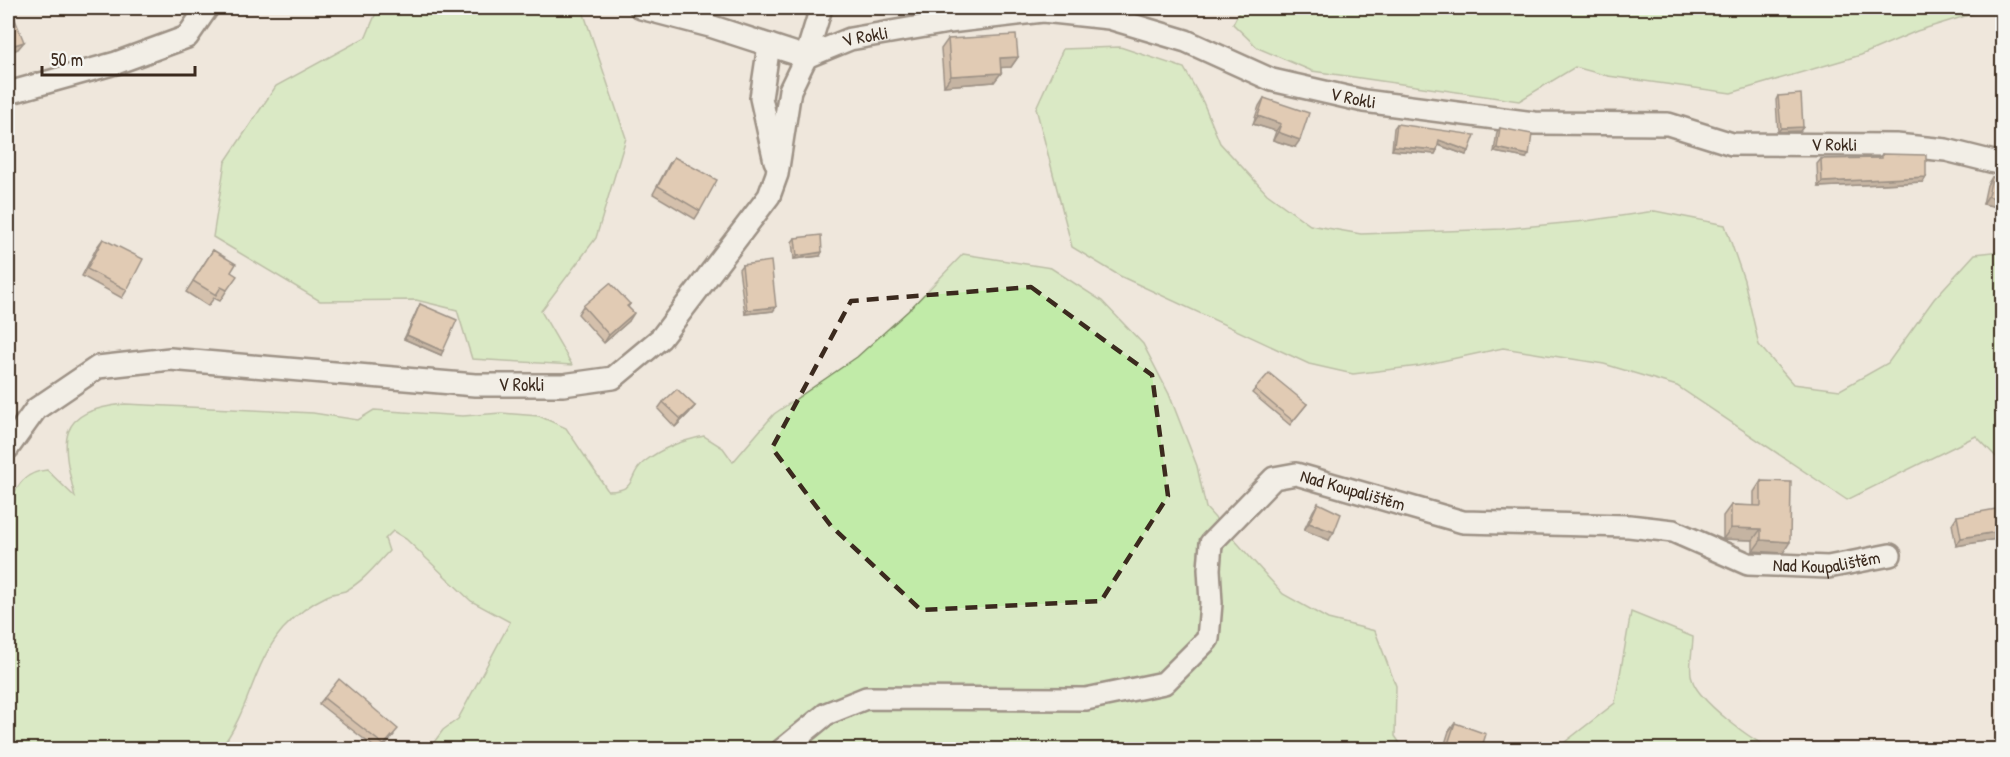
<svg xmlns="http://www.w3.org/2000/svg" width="2010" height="757" font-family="'Patrick Hand',sans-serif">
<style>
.green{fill:#c1eba8;stroke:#7e8a63;stroke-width:1.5}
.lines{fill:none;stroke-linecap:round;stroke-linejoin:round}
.minor-casing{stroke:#3b2a1e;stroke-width:26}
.minor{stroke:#f6f6f2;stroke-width:21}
.wall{fill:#b49171;stroke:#3b2a1e;stroke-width:1.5}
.shaded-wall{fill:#92765c;stroke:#3b2a1e;stroke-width:1.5}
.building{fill:#d1a983;stroke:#3b2a1e;stroke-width:1.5}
.marked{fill:none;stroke:#3b2a1e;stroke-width:4.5;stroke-dasharray:12 8;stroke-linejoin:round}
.labels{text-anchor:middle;stroke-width:6;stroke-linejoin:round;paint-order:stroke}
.street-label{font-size:18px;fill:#3b2a1e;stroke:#f6f6f2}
</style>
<rect width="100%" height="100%" fill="#efe7dc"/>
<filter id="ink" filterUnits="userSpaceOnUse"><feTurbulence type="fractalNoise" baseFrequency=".0167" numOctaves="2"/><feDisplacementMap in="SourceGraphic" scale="12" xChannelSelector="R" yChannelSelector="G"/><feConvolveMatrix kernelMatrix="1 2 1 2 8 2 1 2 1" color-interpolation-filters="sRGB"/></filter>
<g filter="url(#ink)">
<g class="green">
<polygon points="378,8 579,8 583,11 626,138 596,238 541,311 572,365 472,359 457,310 416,300 320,301 213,237 225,162 276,86 366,37"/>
<polygon points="1241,8 1991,8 1917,31 1861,55 1731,93 1608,76 1575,67 1519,101 1312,71 1258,48 1233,24"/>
<polygon points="1120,47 1184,68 1203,102 1220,143 1267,194 1310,225 1361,234 1502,229 1586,221 1655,211 1725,225 1744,280 1759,345 1793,384 1840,390 1888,363 1934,299 1975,254 2002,251 2002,463 1976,436 1847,500 1677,386 1604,364 1503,348 1419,366 1353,374 1309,364 1120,276 1072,247 1036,108 1063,49"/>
<path d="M 963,254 L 1051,268 L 1102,301 L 1143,344 L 1169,394 L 1197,466 L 1206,508 L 1283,594 L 1328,619 L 1375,631 L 1396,686 L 1395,736 L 1404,749 L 429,749 L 443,730 L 458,719 L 510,622 L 471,601 L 406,539 L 393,531 L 385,539 L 389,551 C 376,565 363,582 345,591 C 339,593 333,593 327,596 C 310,604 296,615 283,629 C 252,665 250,711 220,749 L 173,749 L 166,745 L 151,750 L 8,750 L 8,504 C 18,485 24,472 47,470 L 75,497 C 61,439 55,411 125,404 L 313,413 L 358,420 L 374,410 L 463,416 L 501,413 L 539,416 L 566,428 L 608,491 C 639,491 627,475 644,462 C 663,447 682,441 704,436 L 723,448 L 733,462 L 774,414 L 857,357 L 908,311 Z"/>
<path d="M 1631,612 L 1693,637 C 1693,649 1688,668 1692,679 C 1698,701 1752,741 1773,749 L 1556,749 L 1615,703 Z"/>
</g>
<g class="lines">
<g class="minor-casing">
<g id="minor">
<polyline points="641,8 710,26 806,57"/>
<polyline points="769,45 761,98 775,161"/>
<path id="s1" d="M 806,57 L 850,39 L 949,22 L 1043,11 L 1109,18 L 1186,41 L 1272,80 L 1364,101 L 1534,123 L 1668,124 L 1732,144 L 1896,145 L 1946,150 L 2002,164"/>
<polyline points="8,93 116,63 187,37 207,8"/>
<path id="s2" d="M 8,448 L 36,409 L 98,367 L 170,359 L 475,385 L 563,385 L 613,378 L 661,338 L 769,196 L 777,174 L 790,90 L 806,57 L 821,8"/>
<path id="s3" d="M 782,750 L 826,714 L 866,698 L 1086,699 L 1164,683 L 1208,639 L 1211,603 L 1209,569 L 1211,543 L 1274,478 L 1296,474 L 1463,522 L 1629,526 L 1673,531 L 1748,564 L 1828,567 L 1890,555"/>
</g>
</g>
<use href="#minor" class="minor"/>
</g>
<g class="wall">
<polygon points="948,39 1018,57 1011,67 1001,67 1001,73 994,82 944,86 941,49"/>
<polygon points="1778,96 1803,127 1800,131 1778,132 1776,100"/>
<polygon points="1264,98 1295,147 1273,140 1276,131 1253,124 1259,106"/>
<polygon points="1397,124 1466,155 1438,145 1437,150 1435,154 1392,150 1394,128"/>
<polygon points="1500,128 1526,158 1494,152 1497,132"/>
<polygon points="1882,154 1926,177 1923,182 1818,187 1817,164 1821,159 1879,158"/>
<polygon points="674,157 700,211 695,219 653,194 669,164"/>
<polygon points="1992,177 2002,180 2002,208 1983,204 1987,185"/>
<polygon points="795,238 820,256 794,259 792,242"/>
<polygon points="103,239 127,290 122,298 82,276 97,247"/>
<polygon points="213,250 231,272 227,290 220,301 214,298 208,306 186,292"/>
<polygon points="742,265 776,307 773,311 745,314 739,269"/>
<polygon points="420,304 441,355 404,339 418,308"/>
<polygon points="630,304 628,307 629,321 604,343 578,314 583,306"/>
<polygon points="1255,389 1307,404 1290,425 1252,393"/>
<polygon points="663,402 695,406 689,413 675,427 658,409"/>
<polygon points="1761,481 1783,553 1753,551 1753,540 1723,539 1723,516 1731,505 1754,506 1754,492"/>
<polygon points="1318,503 1329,540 1304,530 1313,511"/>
<polygon points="1957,516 2002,538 1956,546 1952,524"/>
<polygon points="324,698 394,735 382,750 378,750 319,704"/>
<polygon points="1455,723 1481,750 1443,750 1449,731"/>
</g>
<g class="shaded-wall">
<polygon points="24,42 18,49 8,53 8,47"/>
<polygon points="1018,57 1011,67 993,68 1000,58"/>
<polygon points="1001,73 994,82 944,86 951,76"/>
<polygon points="1258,116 1281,124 1276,131 1253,124"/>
<polygon points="1803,127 1800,131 1778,132 1781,128"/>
<polygon points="1278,132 1300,140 1295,147 1273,140"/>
<polygon points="1439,140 1469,151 1466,155 1436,144"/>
<polygon points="1394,146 1437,150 1435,154 1392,150"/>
<polygon points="1497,148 1529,155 1526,158 1494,152"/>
<polygon points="1926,177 1923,182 1818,187 1822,182"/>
<polygon points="1988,196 2002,200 2002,208 1983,204"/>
<polygon points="822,252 820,256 794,259 797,256"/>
<polygon points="776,307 773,311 745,314 747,310"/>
<polygon points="634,313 629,321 604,343 609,335"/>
<polygon points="407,335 443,351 441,355 404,339"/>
<polygon points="695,406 689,413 675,427 681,419"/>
<polygon points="1309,523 1334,532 1329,540 1304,530"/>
<polygon points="1731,528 1761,529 1753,540 1723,539"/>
<polygon points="2002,531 2002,538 1956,546 1961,538"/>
<polygon points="1761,540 1790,542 1783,553 1753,551"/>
<polygon points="1448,744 1465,750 1444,750"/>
</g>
<g class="building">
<polygon points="14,17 24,42 8,47 8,19"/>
<polygon points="1016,35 1018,57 1000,58 1001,73 951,76 948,39"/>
<polygon points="1801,94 1803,127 1781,128 1778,96"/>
<polygon points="1264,98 1309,113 1300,140 1278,132 1281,124 1258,116"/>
<polygon points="1397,124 1475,135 1469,151 1439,140 1437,150 1394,146"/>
<polygon points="1500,128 1532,134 1529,155 1497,148"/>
<polygon points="1882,154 1926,155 1926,177 1822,182 1821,159 1882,158"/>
<polygon points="674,157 717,180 700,211 658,186"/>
<polygon points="1992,177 2002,180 2002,200 1988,196"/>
<polygon points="821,235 822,252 797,256 795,238"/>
<polygon points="103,239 143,259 127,290 87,269"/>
<polygon points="213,250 236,264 231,272 237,276 227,290 221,287 216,295 193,281"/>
<polygon points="771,261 776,307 747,310 742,265"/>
<polygon points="610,283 630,304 627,306 634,313 609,335 583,306"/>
<polygon points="420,304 457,320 443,351 407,335"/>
<polygon points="1269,373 1307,404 1293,421 1255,389"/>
<polygon points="677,389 695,406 681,419 663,402"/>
<polygon points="1761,481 1791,482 1790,542 1761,540 1761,529 1731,528 1731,505 1761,506"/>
<polygon points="1318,503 1341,514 1334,532 1309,523"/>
<polygon points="2002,508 2002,531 1961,538 1957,516"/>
<polygon points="339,679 398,729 384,745 324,698"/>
<polygon points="1455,723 1486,734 1481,750 1465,750 1448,744"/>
</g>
</g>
<path d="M0 0H2010V757H0ZM 1031,287 L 1152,375 L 1168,496 L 1101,601 L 921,610 L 831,526 L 772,448 L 851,301 Z" fill="#efe7dc" fill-opacity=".55" fill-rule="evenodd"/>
<path class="marked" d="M 1031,287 L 1152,375 L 1168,496 L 1101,601 L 921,610 L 831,526 L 772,448 L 851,301 Z"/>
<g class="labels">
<g class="street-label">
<text dy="6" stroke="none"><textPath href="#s1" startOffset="63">V Rokli</textPath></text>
<text dy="6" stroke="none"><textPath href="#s1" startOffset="567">V Rokli</textPath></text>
<text dy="6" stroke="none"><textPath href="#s1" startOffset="1053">V Rokli</textPath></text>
<text dy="6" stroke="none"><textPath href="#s2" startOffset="548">V Rokli</textPath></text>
<text dy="6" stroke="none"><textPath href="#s3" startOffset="730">Nad Koupalištěm</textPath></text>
<text dy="6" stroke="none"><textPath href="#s3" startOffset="1216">Nad Koupalištěm</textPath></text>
</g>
</g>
<rect width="2010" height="757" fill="none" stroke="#f6f6f2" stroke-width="30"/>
<rect x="15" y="15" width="1980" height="727" fill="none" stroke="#3b2a1e" stroke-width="2" filter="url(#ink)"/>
<path d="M42 66v9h153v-9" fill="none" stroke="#3b2a1e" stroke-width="3"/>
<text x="51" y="66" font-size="18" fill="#3b2a1e" stroke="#f6f6f2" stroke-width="4.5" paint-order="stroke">50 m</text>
</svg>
